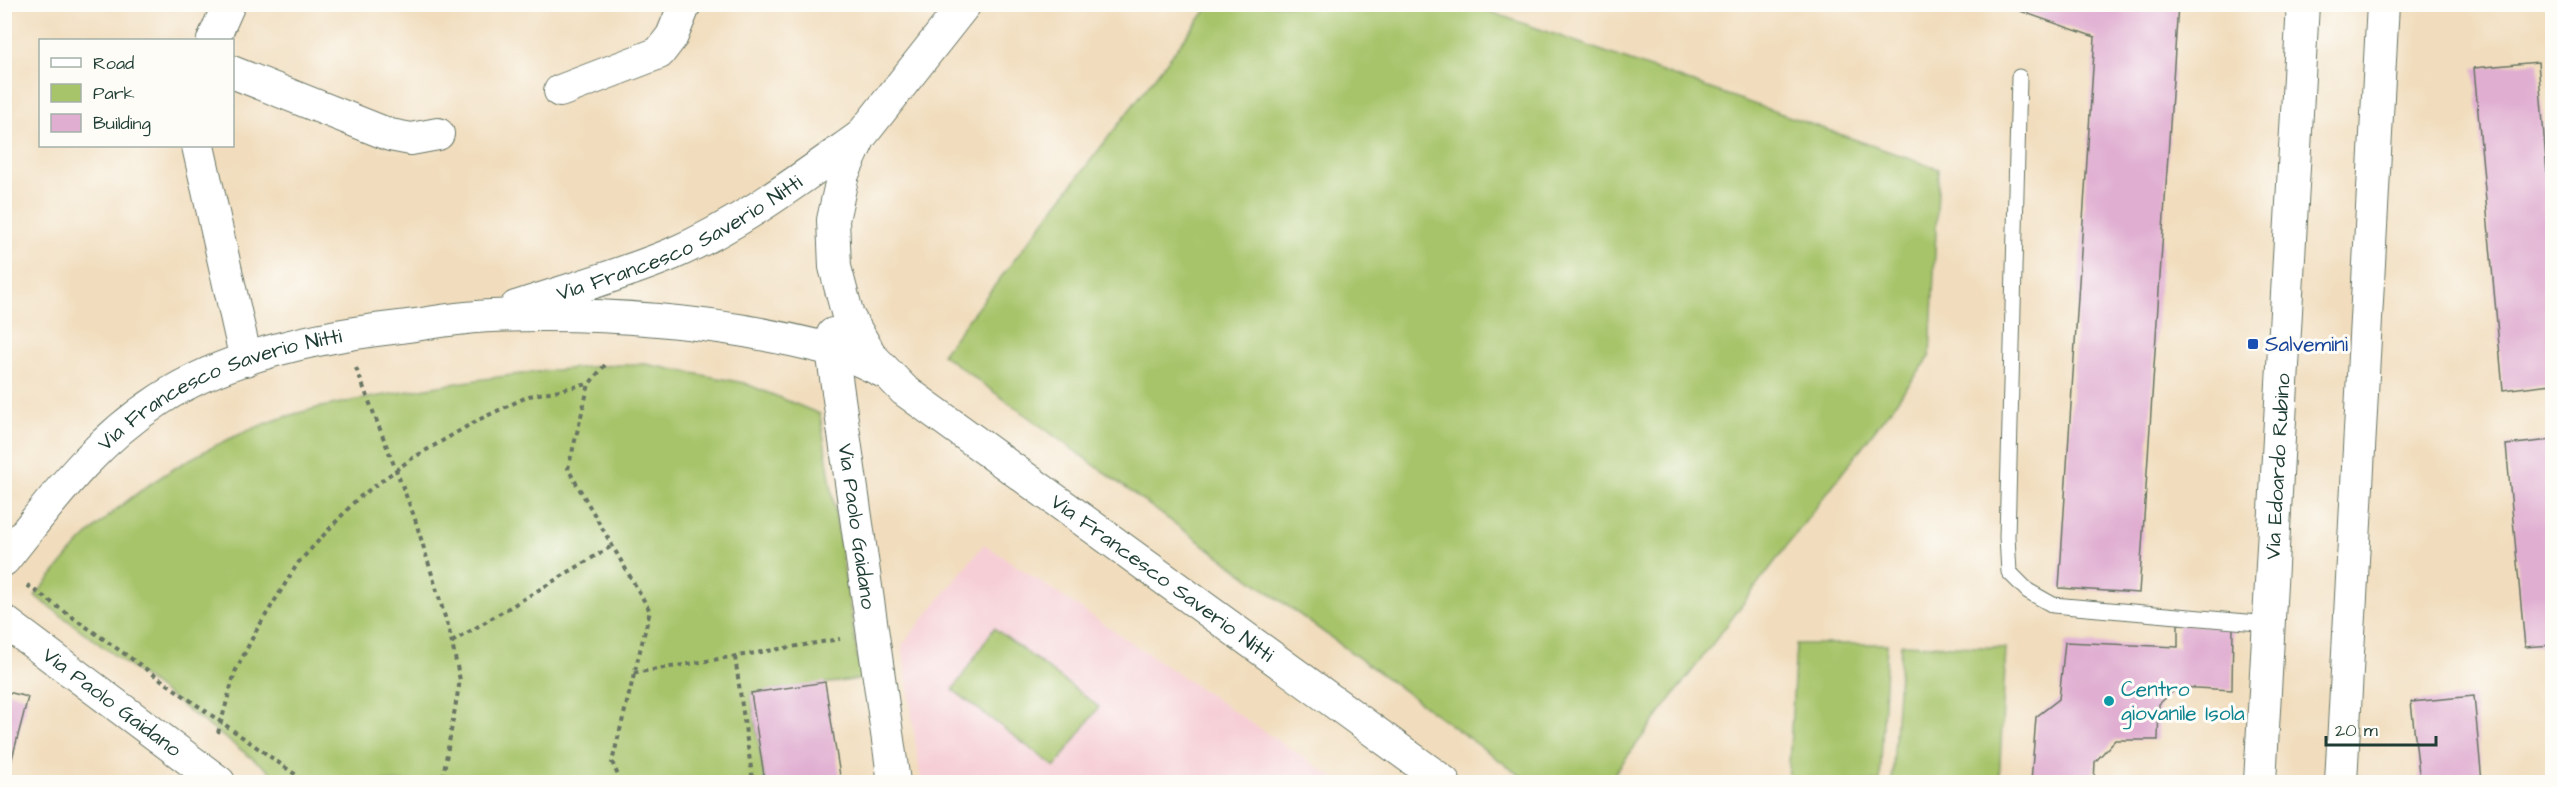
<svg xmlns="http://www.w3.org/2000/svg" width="2557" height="787" font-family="'Architects Daughter',sans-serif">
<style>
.built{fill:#f6cfd6}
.green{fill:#a7c46b;stroke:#638050;stroke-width:1.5}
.building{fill:#e0aed1}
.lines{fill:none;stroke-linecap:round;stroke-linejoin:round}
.lane-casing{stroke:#687564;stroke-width:17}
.street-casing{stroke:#687564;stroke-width:34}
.path{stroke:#687564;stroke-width:4;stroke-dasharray:4.5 4.5;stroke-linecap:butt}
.lane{stroke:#fff;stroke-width:15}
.street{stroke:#fff;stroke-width:32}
.transit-dot{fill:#1a4fb4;stroke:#fdfcf7;stroke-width:2}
.culture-dot{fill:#0f9aa8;stroke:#fdfcf7;stroke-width:2}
.labels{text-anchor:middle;stroke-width:6;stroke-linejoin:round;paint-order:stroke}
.street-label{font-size:21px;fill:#1f3d34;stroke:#fdfcf7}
.transit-label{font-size:21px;fill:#164399;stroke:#fdfcf7;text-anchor:start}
.culture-label{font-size:21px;fill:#0d838f;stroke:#fdfcf7;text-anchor:start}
</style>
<rect width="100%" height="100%" fill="#fdfcf7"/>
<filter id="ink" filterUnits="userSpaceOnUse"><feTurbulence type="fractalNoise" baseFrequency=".0167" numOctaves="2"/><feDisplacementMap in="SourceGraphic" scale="12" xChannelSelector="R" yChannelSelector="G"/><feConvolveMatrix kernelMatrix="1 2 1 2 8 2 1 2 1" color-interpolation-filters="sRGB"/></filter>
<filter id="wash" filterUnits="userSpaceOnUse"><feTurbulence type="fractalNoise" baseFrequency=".008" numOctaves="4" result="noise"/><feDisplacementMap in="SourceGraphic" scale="24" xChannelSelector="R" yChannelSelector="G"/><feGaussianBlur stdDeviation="1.35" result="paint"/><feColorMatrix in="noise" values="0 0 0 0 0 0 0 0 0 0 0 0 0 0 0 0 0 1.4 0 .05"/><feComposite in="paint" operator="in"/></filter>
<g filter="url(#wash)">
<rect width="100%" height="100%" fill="#f1ddbd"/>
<polygon class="built" points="984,544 1340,782 921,782 902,645"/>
<g class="green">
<polygon points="1210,5 1471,5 1939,169 1930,357 1608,782 1529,782 942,354"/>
<path d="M 645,364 L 744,383 L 820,414 L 861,679 L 751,693 L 765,782 L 284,782 L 35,596 C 51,578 65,558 82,541 C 143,479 233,428 317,408 C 355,399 394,394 433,387 C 504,375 574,366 645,364 Z"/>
<polygon points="994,628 1099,707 1055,767 953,690"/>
<polygon points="1796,644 1887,644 1880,782 1788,782"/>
<polygon points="1901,644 2006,648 1999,782 1892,782"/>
</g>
<g id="blocks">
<g class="building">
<polygon points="2000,4 2178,4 2139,593 2059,588 2095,37"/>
<polygon points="2538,62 2552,235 2552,384 2503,390 2474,68"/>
<polygon points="2552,440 2552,645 2525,647 2506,445"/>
<polygon points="2178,624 2233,627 2232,690 2178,687 2159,704 2158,740 2115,740 2095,762 2094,782 2031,782 2036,717 2059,699 2065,642 2178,647"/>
<polygon points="825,682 841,782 765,782 751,693"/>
<polygon points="4,691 28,697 6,782 4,782"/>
<polygon points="2474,696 2482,782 2420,782 2411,702"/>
</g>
</g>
</g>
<g filter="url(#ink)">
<use href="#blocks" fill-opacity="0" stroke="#687564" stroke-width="1.5"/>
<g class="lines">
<g class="lane-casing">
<polyline id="lane" points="2019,77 2007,537 2009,572 2028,591 2053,605 2269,624"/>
</g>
<g class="street-casing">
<g id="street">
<path id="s1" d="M 965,4 L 860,137 L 843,174 L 833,220 L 835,267 L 848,316 L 871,356 L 904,390 L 1444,782"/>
<polyline points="213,40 229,4"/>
<polyline points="232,72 390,135 411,139 438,134"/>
<polyline points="560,91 659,53 672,36 685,4"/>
<polyline points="198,146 246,360"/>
<path id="s2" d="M 516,307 C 567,290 622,275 672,254 C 739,225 799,180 858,138"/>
<path id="s3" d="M 833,334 L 832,350 L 894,782"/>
<path id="s4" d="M 4,560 C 52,500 94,442 159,400 C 227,355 320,336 400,327 C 430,323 461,317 492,316 C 605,312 720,321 830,349 C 848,354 867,364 884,372"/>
<path id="s5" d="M 4,621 L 219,782"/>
<path id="s6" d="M 2260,782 L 2303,4"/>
<polyline points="2341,782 2383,4"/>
</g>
</g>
<g class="path">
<polyline points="605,365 589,384 568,469 650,611 612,762 621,782"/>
<polyline points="356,368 414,516 449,630 460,680 442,782"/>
<polyline points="27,585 306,782"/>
<polyline points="452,642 612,546"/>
<polyline points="735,657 753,782"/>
<polyline points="634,673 840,639"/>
<polyline points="218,733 235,672 256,631 298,563 357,499 411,459 478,420 529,396 589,384"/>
</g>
<use href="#lane" class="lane"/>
<use href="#street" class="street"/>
</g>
</g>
<rect class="transit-dot" x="2247" y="338" width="12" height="12" rx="3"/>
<circle class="culture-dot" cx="2109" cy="701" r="6"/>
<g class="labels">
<g class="street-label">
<text dy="7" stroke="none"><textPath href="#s2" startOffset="178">Via Francesco Saverio Nitti</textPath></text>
<text dy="7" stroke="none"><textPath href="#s4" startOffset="284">Via Francesco Saverio Nitti</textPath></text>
<text dy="7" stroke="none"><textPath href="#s6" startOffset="316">Via Edoardo Rubino</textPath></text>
<text dy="7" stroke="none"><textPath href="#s3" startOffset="194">Via Paolo Gaidano</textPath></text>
<text dy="7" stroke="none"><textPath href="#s1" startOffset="768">Via Francesco Saverio Nitti</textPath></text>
<text dy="7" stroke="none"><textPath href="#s5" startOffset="135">Via Paolo Gaidano</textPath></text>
</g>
<g class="transit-label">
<text x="2265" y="351">Salvemini</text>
</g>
<g class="culture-label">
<text x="2121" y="696">Centro<tspan x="2121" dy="24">giovanile Isola</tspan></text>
</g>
</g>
<rect width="2557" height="787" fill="none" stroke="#fdfcf7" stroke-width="24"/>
<rect x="39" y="39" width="195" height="108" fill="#fdfcf7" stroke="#a4b0a9" stroke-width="1.5"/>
<rect x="51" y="58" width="30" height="9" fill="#ffffff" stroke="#a4b0a9" stroke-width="1.5"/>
<text x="93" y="69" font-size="18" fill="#1f3d34">Road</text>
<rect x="51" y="84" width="30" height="18" fill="#a7c46b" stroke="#a4b0a9" stroke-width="1.5"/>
<text x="93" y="99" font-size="18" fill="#1f3d34">Park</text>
<rect x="51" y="114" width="30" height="18" fill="#e0aed1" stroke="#a4b0a9" stroke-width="1.5"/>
<text x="93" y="129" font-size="18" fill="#1f3d34">Building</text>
<path d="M2326 736v9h110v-9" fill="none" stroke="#1f3d34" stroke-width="3"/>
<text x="2335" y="736" font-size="18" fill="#1f3d34" stroke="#fdfcf7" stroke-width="4.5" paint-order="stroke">20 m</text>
</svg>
